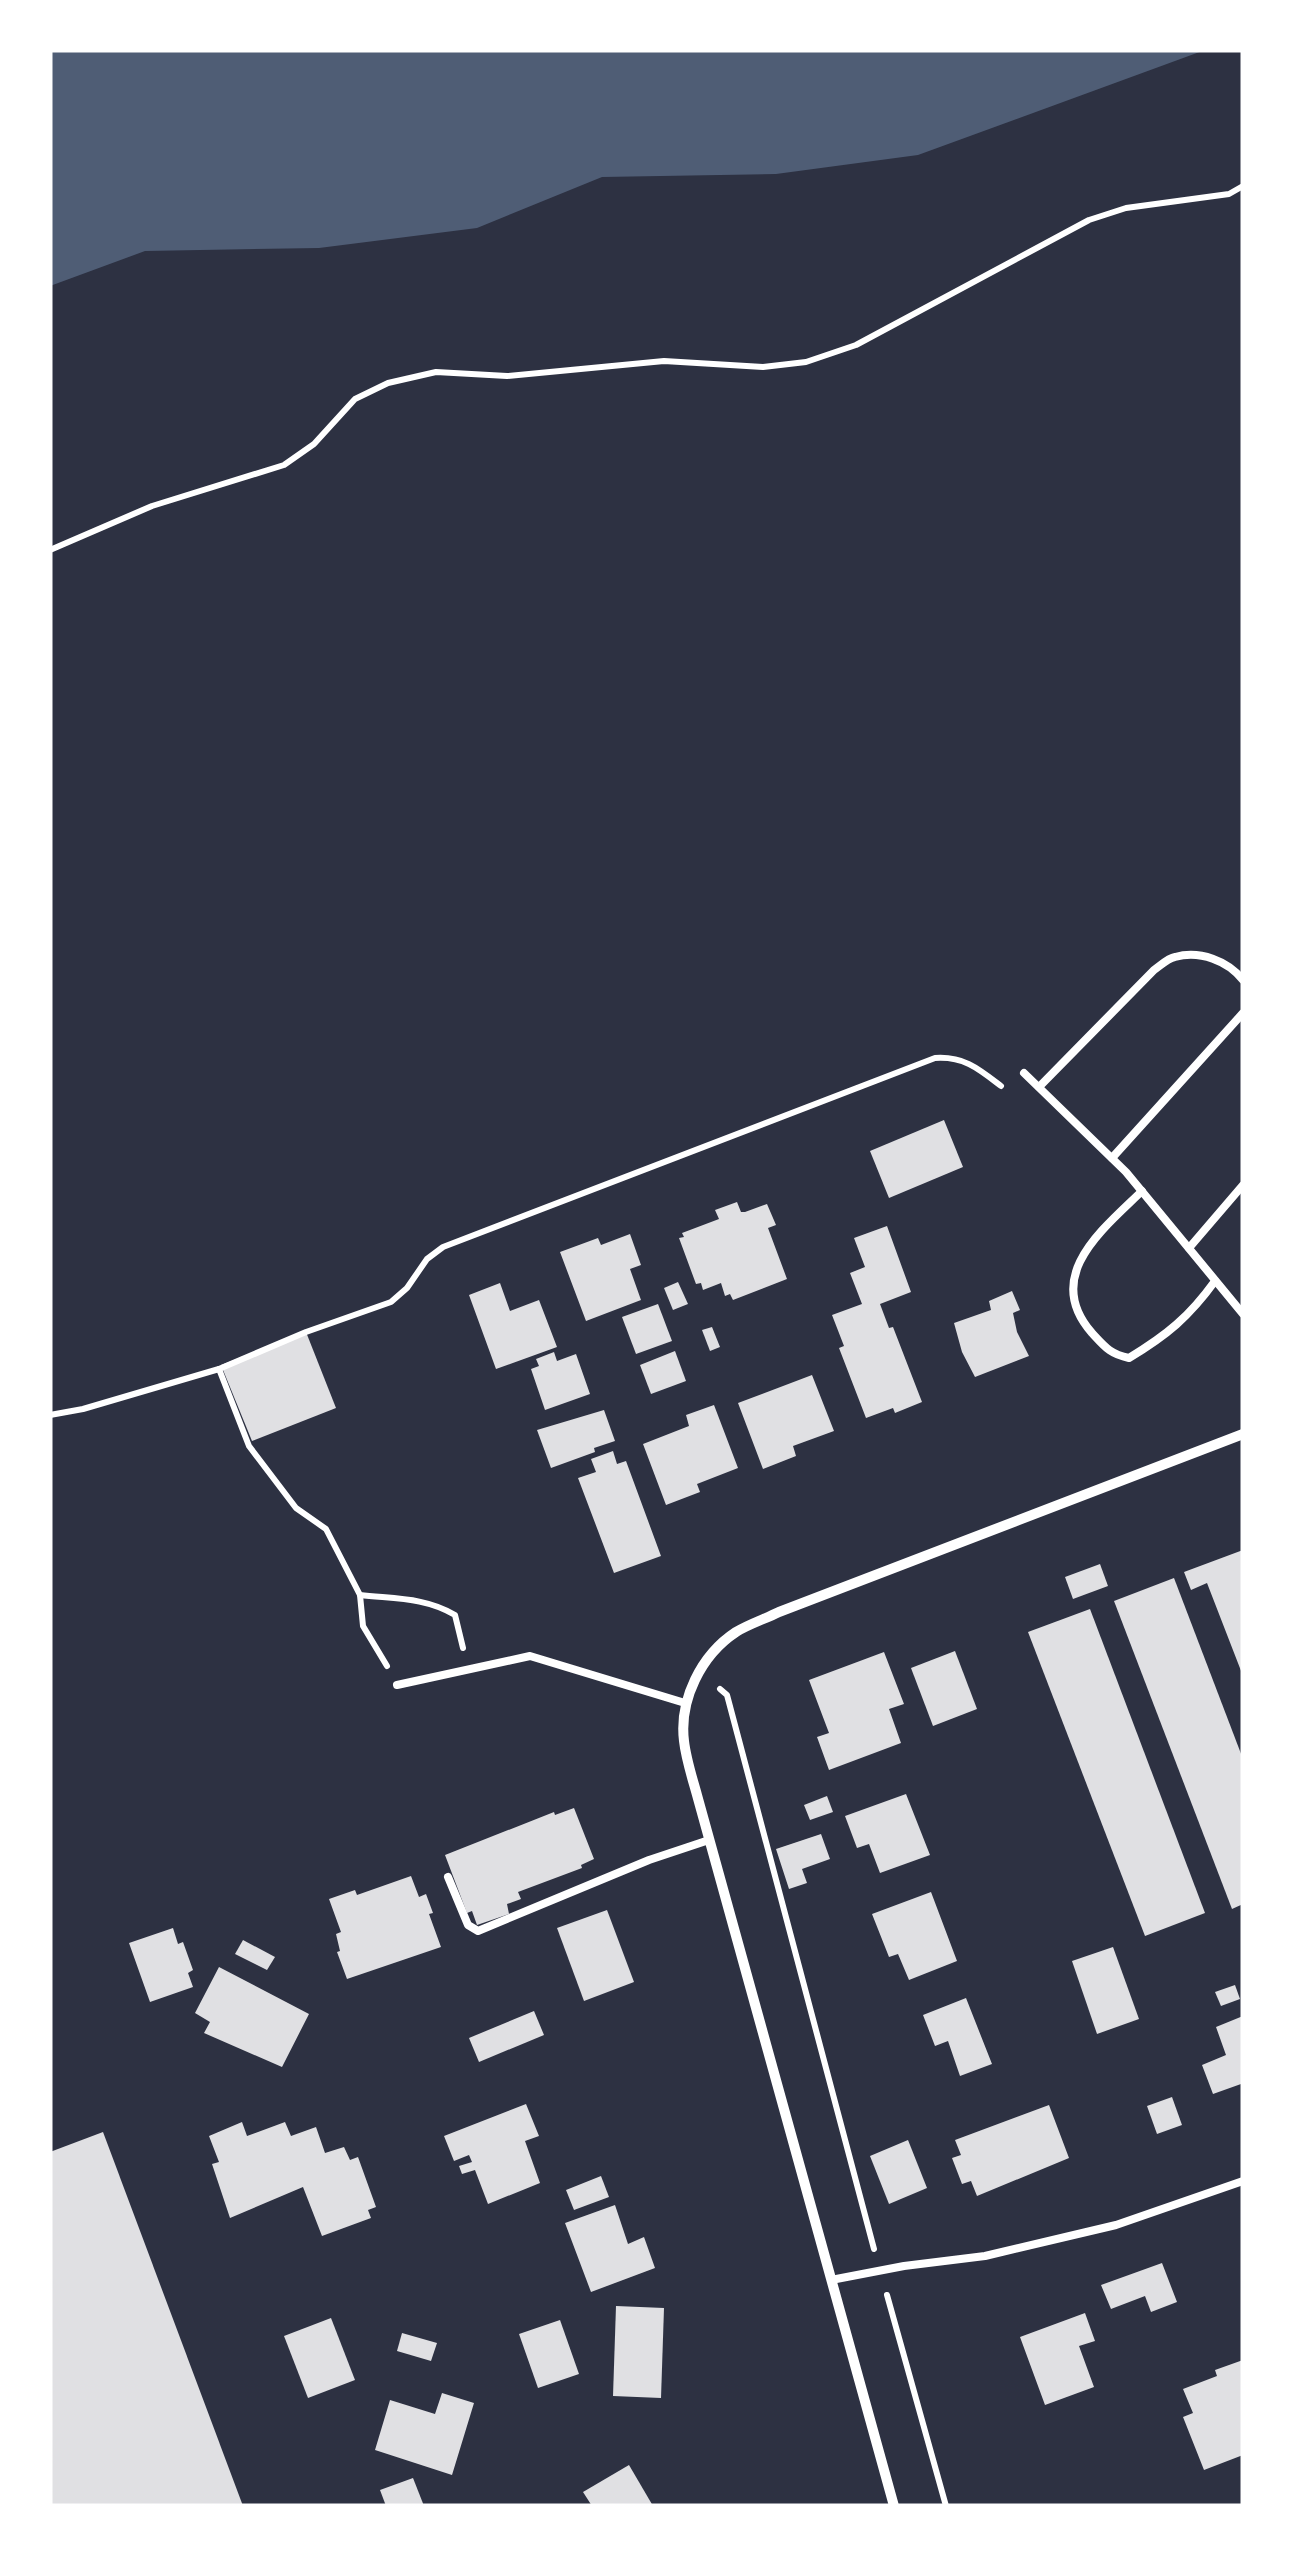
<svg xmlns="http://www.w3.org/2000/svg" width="1293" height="2556" font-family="Merriweather,serif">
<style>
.water{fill:#4f5d75}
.building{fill:#e0e0e3}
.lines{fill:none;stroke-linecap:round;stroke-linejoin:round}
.path{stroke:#fff;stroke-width:6}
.service{stroke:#fff;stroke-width:8}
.minor{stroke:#fff;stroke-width:10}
</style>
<rect width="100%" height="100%" fill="#2d3142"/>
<polygon class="water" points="50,50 1205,50 918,155 776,174 602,177 477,228 319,248 145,251 50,286"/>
<g class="building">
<polygon points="944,1120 963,1167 889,1198 870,1151"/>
<polygon points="737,1202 741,1212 745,1212 767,1204 776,1225 768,1228 787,1279 733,1300 730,1294 725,1296 721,1283 703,1290 701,1283 696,1284 679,1238 684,1237 682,1233 719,1219 715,1210"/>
<polygon points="887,1226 911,1292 880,1304 889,1328 893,1327 922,1402 895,1413 893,1408 866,1418 839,1348 844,1346 832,1315 862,1304 850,1273 865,1267 854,1238"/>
<polygon points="630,1234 641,1265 630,1269 641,1300 586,1321 560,1252 598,1238 601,1245"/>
<polygon points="678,1282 688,1304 673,1310 664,1288"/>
<polygon points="500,1283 510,1311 539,1300 557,1347 496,1369 469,1295"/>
<polygon points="1012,1291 1020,1310 1013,1313 1017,1332 1029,1356 975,1377 962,1352 954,1323 991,1310 989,1301"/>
<polygon points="658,1304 672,1341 636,1354 622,1317"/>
<polygon points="712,1327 720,1347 710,1351 702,1330"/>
<polygon points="306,1332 336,1408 252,1441 221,1365"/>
<polygon points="675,1351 686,1381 651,1394 640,1365"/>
<polygon points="554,1352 557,1361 576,1354 590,1394 545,1410 531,1369 539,1366 536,1359"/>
<polygon points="812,1375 834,1431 793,1446 796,1456 763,1469 738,1403"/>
<polygon points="714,1405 738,1468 697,1484 700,1492 666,1505 643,1444 689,1426 686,1415"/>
<polygon points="604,1410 615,1441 594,1448 595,1452 551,1468 537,1430"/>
<polygon points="613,1451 617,1464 626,1461 661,1556 614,1573 578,1478 596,1472 591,1459"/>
<polygon points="1243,1550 1243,1676 1207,1583 1191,1590 1184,1572"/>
<polygon points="1100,1564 1108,1586 1073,1599 1065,1577"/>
<polygon points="1174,1578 1243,1759 1243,1904 1232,1909 1114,1601"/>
<polygon points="1090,1609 1205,1913 1145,1936 1028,1632"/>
<polygon points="955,1651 977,1709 933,1726 911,1668"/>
<polygon points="884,1652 904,1704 889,1709 901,1743 829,1770 817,1737 829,1733 809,1680"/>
<polygon points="906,1794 930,1855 880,1873 869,1844 857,1848 845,1816"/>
<polygon points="827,1796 833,1812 810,1820 804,1805"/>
<polygon points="574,1808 594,1859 581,1865 582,1868 518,1892 521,1899 507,1904 509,1914 477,1925 472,1911 467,1913 445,1855 554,1812 555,1815"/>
<polygon points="821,1834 830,1859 802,1869 807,1883 789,1889 776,1849"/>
<polygon points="411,1876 419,1897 426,1894 433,1913 429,1914 441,1947 347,1979 337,1952 340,1951 336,1934 341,1932 329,1899 355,1890 357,1895"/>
<polygon points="931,1892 957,1961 909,1980 898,1954 889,1957 872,1914"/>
<polygon points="607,1910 634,1982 584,2001 557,1928"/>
<polygon points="173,1928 178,1944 183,1942 193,1970 188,1973 193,1987 150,2002 129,1943"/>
<polygon points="243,1940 275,1957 267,1970 235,1954"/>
<polygon points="1113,1947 1139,2019 1097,2034 1072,1961"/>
<polygon points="219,1967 309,2014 282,2067 204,2033 210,2022 195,2013"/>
<polygon points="1235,1985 1240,1999 1221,2006 1215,1992"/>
<polygon points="966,1998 992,2064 960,2076 948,2041 935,2046 923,2015"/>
<polygon points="534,2011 544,2035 479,2062 469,2038"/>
<polygon points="1243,2016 1243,2080 1241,2084 1213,2094 1202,2065 1226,2055 1216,2027"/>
<polygon points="1172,2097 1182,2125 1157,2134 1147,2106"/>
<polygon points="526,2104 539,2136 525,2141 540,2183 488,2204 475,2170 462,2174 459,2166 472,2162 469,2155 454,2161 444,2136"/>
<polygon points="1049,2105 1069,2158 977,2196 971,2181 962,2184 952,2158 961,2155 955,2140"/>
<polygon points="242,2122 247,2136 285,2122 291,2136 316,2127 325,2153 344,2147 350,2160 358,2157 376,2207 368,2210 371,2218 322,2236 303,2187 230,2218 212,2164 219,2162 209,2136"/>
<polygon points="103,2132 243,2506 50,2506 50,2152"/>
<polygon points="908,2140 927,2188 889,2204 870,2156"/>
<polygon points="601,2176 609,2197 574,2210 566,2190"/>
<polygon points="615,2205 628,2244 644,2237 655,2268 591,2292 565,2223"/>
<polygon points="1162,2263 1177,2302 1151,2312 1145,2296 1111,2309 1101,2285"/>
<polygon points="616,2306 664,2308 661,2398 613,2396"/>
<polygon points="1085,2313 1095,2341 1079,2346 1094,2387 1045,2405 1020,2337"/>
<polygon points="331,2318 355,2380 308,2398 284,2336"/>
<polygon points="560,2320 579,2374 538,2388 519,2334"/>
<polygon points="402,2333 437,2343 431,2361 397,2351"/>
<polygon points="1243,2360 1243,2455 1204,2470 1183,2417 1193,2413 1183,2389 1217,2376 1215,2370"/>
<polygon points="442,2393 474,2403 452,2475 375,2450 390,2400 435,2414"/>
<polygon points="629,2465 653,2506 592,2506 583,2492"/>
<polygon points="413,2478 424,2506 386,2506 380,2490"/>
</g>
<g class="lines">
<g class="path">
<polyline points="50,550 152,506 284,465 314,444 355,399 388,383 436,372 507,376 664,361 763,367 806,362 856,345 1089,220 1126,208 1229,194 1243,186"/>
<path d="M 219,1369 L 249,1446 L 296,1508 L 326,1529 L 360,1595 C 393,1599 425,1597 455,1615 L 463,1648"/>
<path d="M 50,1415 L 83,1409 L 219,1369 L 306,1332 L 391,1302 L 407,1288 L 427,1259 L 443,1247 L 935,1058 C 964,1056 979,1069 1001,1086"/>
<polyline points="360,1595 363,1626 387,1666"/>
<polyline points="720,1689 727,1695 874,2249"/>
<polyline points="887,2295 946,2506"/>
</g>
<g class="service">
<polyline points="1024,1073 1126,1172 1243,1314"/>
<path d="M 1039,1087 L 1154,970 C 1160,966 1168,958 1175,957 C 1200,950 1228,961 1243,980"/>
<polyline points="1112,1158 1243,1013"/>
<path d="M 1142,1191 C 1103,1229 1042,1276 1092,1333 C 1105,1347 1110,1354 1129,1358 C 1167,1335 1189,1317 1215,1281"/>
<polyline points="1189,1248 1243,1185"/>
<polyline points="397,1685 530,1656 685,1703"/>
<polyline points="448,1877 468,1925 478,1931 649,1860 709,1840"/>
<polyline points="831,2280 904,2266 985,2256 1116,2225 1243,2181"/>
</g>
<path class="minor" d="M 894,2506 L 697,1795 C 692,1777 686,1759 684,1741 C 679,1700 701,1655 736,1632 C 749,1624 765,1619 779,1612 L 1243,1434"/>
</g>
<rect width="1293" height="2556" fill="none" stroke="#ffffff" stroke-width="105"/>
</svg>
